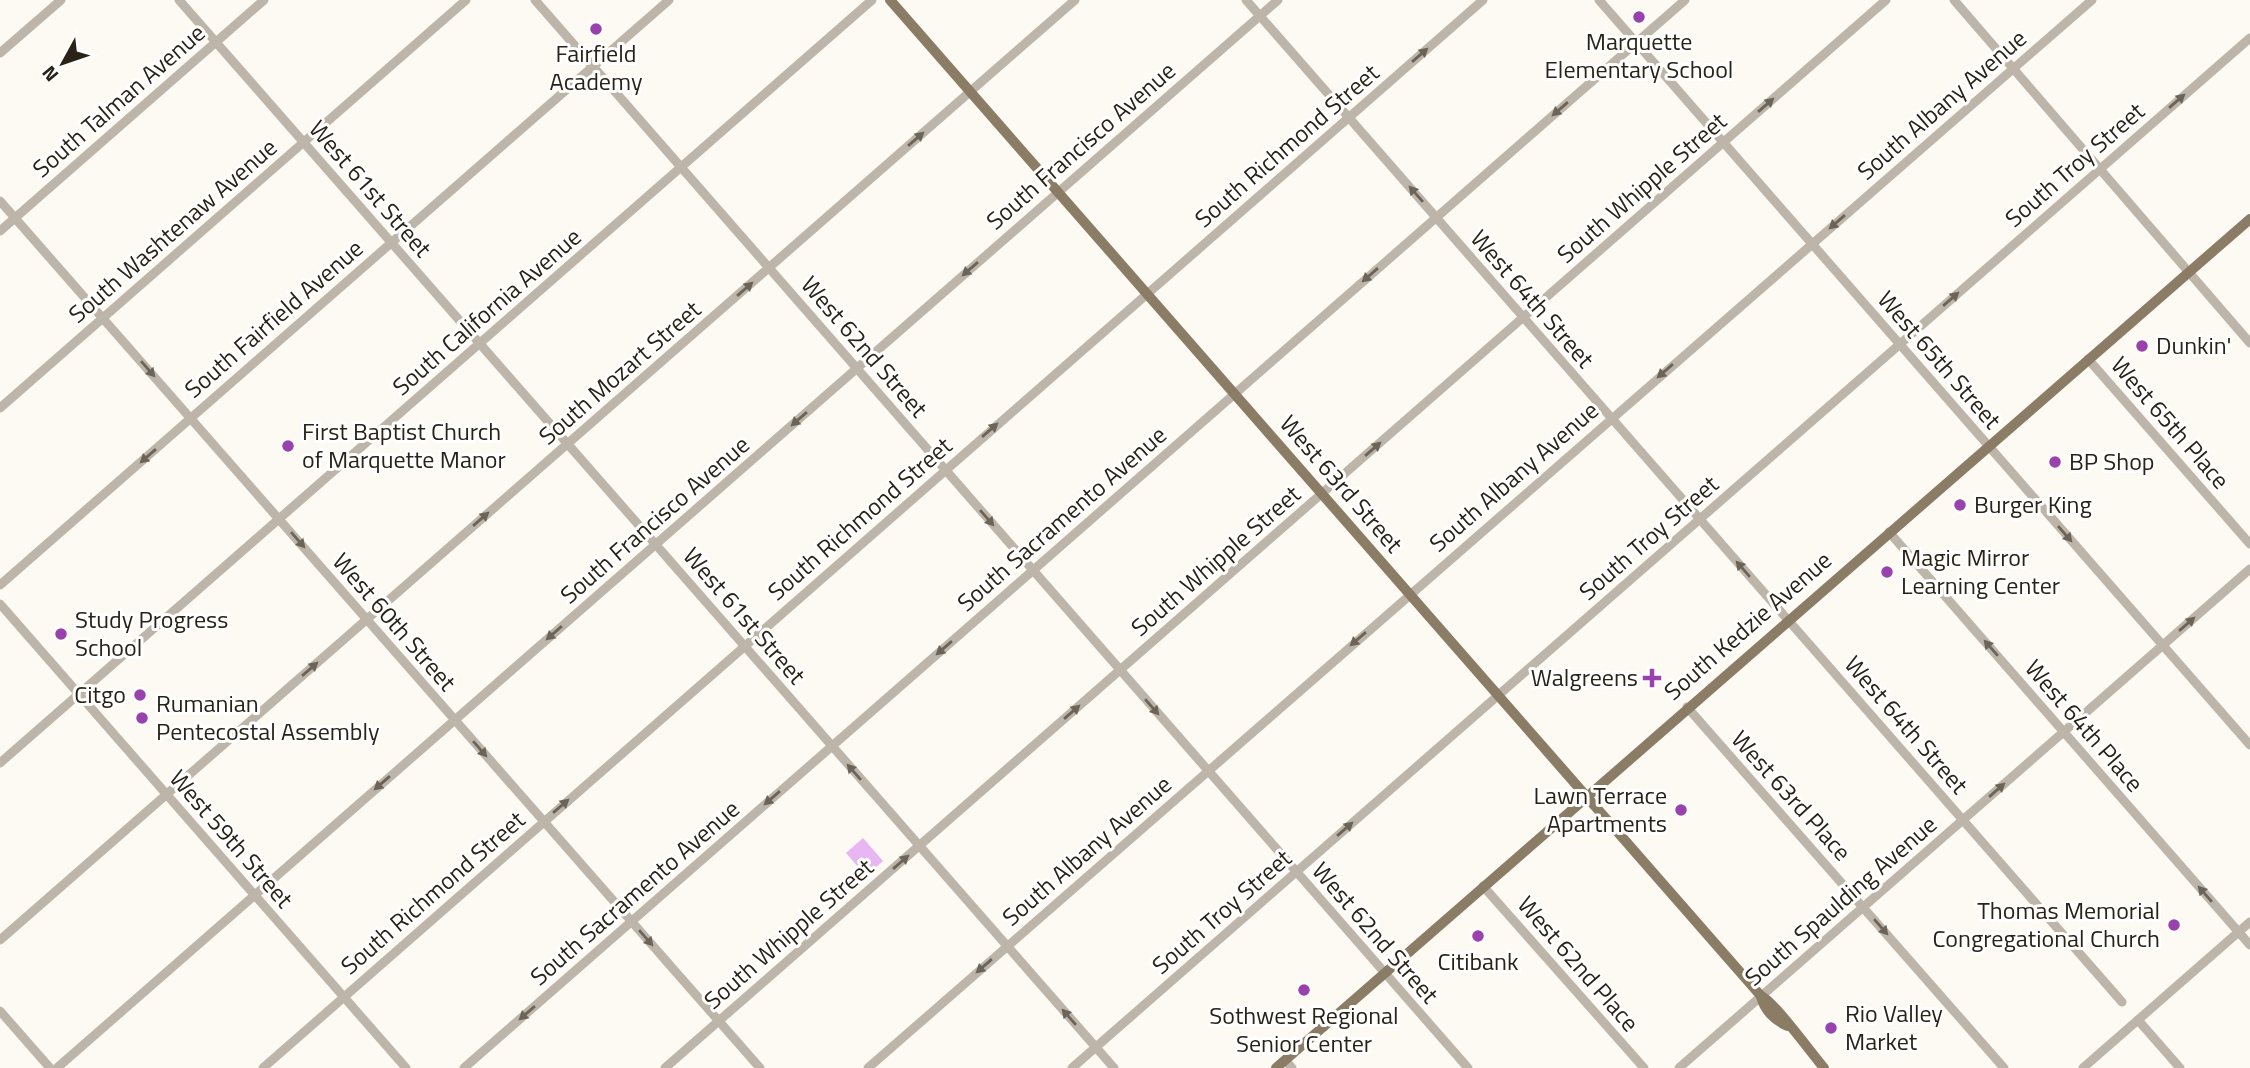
<svg xmlns="http://www.w3.org/2000/svg" width="2250" height="1068" font-family="'Titillium Web',sans-serif">
<style>
.green{fill:#e8b6f3}
.lines{fill:none;stroke-linecap:round;stroke-linejoin:round}
.minor{stroke:#bdb5a9;stroke-width:9}
.major{stroke:#8a7c65;stroke-width:10}
.oneway{fill:#6c6459}
.poi-dot{fill:#9941ac;stroke:#fff;stroke-width:2.5}
.labels{text-anchor:middle;stroke-width:6;stroke-linejoin:round;paint-order:stroke}
.poi-label{font-size:24px;fill:#292217;stroke:#fff;text-anchor:start}
.street-label{font-size:24px;fill:#292217;stroke:#fff}
</style>
<rect width="100%" height="100%" fill="#fdf9f3"/>
<polygon class="green" points="863,838 883,861 866,876 846,853"/>
<g class="lines">
<g class="minor">
<polyline points="179,0 1114,1068"/>
<polyline points="535,0 1468,1068"/>
<polyline points="1246,0 2122,1002"/>
<polyline points="1599,0 2250,745"/>
<polyline points="1954,0 2250,343"/>
<polyline points="0,53 61,0"/>
<polyline points="0,201 760,1068"/>
<polyline points="0,231 264,0"/>
<polyline points="2088,359 2250,544"/>
<polyline points="0,408 466,0"/>
<polyline points="1889,532 2250,945"/>
<polyline points="0,585 669,0"/>
<polyline points="0,604 406,1068"/>
<polyline points="1687,707 2004,1068"/>
<polyline points="0,763 872,0"/>
<polyline points="1483,886 1644,1068"/>
<polyline points="0,940 1075,0"/>
<polyline points="0,1011 50,1068"/>
<polyline points="2138,1020 2180,1068"/>
<polyline points="1285,1060 1292,1068"/>
<polyline points="57,1068 1278,0"/>
<polyline points="263,1068 1483,0"/>
<polyline points="464,1068 1685,0"/>
<polyline points="665,1068 1886,0"/>
<polyline points="868,1068 2092,0"/>
<polyline points="1072,1068 2250,38"/>
<polyline points="1679,1068 2250,569"/>
<polyline points="2083,1068 2250,922"/>
</g>
<g class="major">
<path d="M 890,0 L 1761,996 C 1772,999 1812,1054 1824,1068"/>
<path d="M 1761,996 C 1764,1010 1775,1021 1788,1026"/>
<polyline points="1276,1068 2250,219"/>
</g>
</g>
<defs><path id="oneway-solid" d="M-6-.8H1V-3.2L6.5 0L1 3.2V.8H-6Z" transform="scale(1.75)"/></defs>
<g class="oneway">
<use href="#oneway-solid" transform="translate(1420 55) rotate(-41)"/>
<use href="#oneway-solid" transform="translate(2177 101) rotate(-41)"/>
<use href="#oneway-solid" transform="translate(1766 105) rotate(-41)"/>
<use href="#oneway-solid" transform="translate(1560 109) rotate(139)"/>
<use href="#oneway-solid" transform="translate(916 139) rotate(-41)"/>
<use href="#oneway-solid" transform="translate(1416 194) rotate(-131)"/>
<use href="#oneway-solid" transform="translate(1837 222) rotate(139)"/>
<use href="#oneway-solid" transform="translate(970 269) rotate(139)"/>
<use href="#oneway-solid" transform="translate(1370 275) rotate(139)"/>
<use href="#oneway-solid" transform="translate(745 289) rotate(-41)"/>
<use href="#oneway-solid" transform="translate(1951 299) rotate(-41)"/>
<use href="#oneway-solid" transform="translate(148 369) rotate(49)"/>
<use href="#oneway-solid" transform="translate(1665 371) rotate(139)"/>
<use href="#oneway-solid" transform="translate(799 419) rotate(139)"/>
<use href="#oneway-solid" transform="translate(990 430) rotate(-41)"/>
<use href="#oneway-solid" transform="translate(1373 449) rotate(-41)"/>
<use href="#oneway-solid" transform="translate(148 456) rotate(139)"/>
<use href="#oneway-solid" transform="translate(987 518) rotate(49)"/>
<use href="#oneway-solid" transform="translate(481 519) rotate(-41)"/>
<use href="#oneway-solid" transform="translate(2065 534) rotate(49)"/>
<use href="#oneway-solid" transform="translate(298 540) rotate(49)"/>
<use href="#oneway-solid" transform="translate(1743 569) rotate(-131)"/>
<use href="#oneway-solid" transform="translate(2187 624) rotate(-41)"/>
<use href="#oneway-solid" transform="translate(554 633) rotate(139)"/>
<use href="#oneway-solid" transform="translate(1358 639) rotate(139)"/>
<use href="#oneway-solid" transform="translate(944 648) rotate(139)"/>
<use href="#oneway-solid" transform="translate(1991 648) rotate(-131)"/>
<use href="#oneway-solid" transform="translate(310 669) rotate(-41)"/>
<use href="#oneway-solid" transform="translate(1152 707) rotate(49)"/>
<use href="#oneway-solid" transform="translate(1072 712) rotate(-41)"/>
<use href="#oneway-solid" transform="translate(480 749) rotate(49)"/>
<use href="#oneway-solid" transform="translate(854 772) rotate(-131)"/>
<use href="#oneway-solid" transform="translate(382 783) rotate(139)"/>
<use href="#oneway-solid" transform="translate(1997 790) rotate(-41)"/>
<use href="#oneway-solid" transform="translate(772 798) rotate(139)"/>
<use href="#oneway-solid" transform="translate(561 806) rotate(-41)"/>
<use href="#oneway-solid" transform="translate(1345 829) rotate(-41)"/>
<use href="#oneway-solid" transform="translate(901 862) rotate(-41)"/>
<use href="#oneway-solid" transform="translate(2205 894) rotate(-131)"/>
<use href="#oneway-solid" transform="translate(1881 927) rotate(49)"/>
<use href="#oneway-solid" transform="translate(646 938) rotate(49)"/>
<use href="#oneway-solid" transform="translate(984 966) rotate(139)"/>
<use href="#oneway-solid" transform="translate(527 1013) rotate(139)"/>
<use href="#oneway-solid" transform="translate(1069 1017) rotate(-131)"/>
</g>
<g class="poi-dot">
<circle cx="1639" cy="17" r="7"/>
<circle cx="596" cy="29" r="7"/>
<circle cx="2142" cy="346" r="7"/>
<circle cx="288" cy="446" r="7"/>
<circle cx="2055" cy="462" r="7"/>
<circle cx="1960" cy="505" r="7"/>
<circle cx="1887" cy="572" r="7"/>
<circle cx="61" cy="634" r="7"/>
<path d="M1648.5 667.5h7v7h7v7h-7v7h-7v-7h-7v-7h7z"/>
<circle cx="140" cy="695" r="7"/>
<circle cx="142" cy="718" r="7"/>
<circle cx="1681" cy="810" r="7"/>
<circle cx="2174" cy="925" r="7"/>
<circle cx="1478" cy="936" r="7"/>
<circle cx="1304" cy="990" r="7"/>
<circle cx="1831" cy="1028" r="7"/>
</g>
<g class="labels">
<g class="poi-label">
<text x="1639" y="50" text-anchor="middle">Marquette<tspan x="1639" dy="28">Elementary School</tspan></text>
<text x="596" y="62" text-anchor="middle">Fairfield<tspan x="596" dy="28">Academy</tspan></text>
<text x="2156" y="354">Dunkin'</text>
<text x="302" y="440">First Baptist Church<tspan x="302" dy="28">of Marquette Manor</tspan></text>
<text x="2069" y="470">BP Shop</text>
<text x="1974" y="513">Burger King</text>
<text x="1901" y="566">Magic Mirror<tspan x="1901" dy="28">Learning Center</tspan></text>
<text x="75" y="628">Study Progress<tspan x="75" dy="28">School</tspan></text>
<text x="1638" y="686" text-anchor="end">Walgreens</text>
<text x="126" y="703" text-anchor="end">Citgo</text>
<text x="156" y="712">Rumanian<tspan x="156" dy="28">Pentecostal Assembly</tspan></text>
<text x="1667" y="804" text-anchor="end">Lawn Terrace<tspan x="1667" dy="28">Apartments</tspan></text>
<text x="2160" y="919" text-anchor="end">Thomas Memorial<tspan x="2160" dy="28">Congregational Church</tspan></text>
<text x="1478" y="970" text-anchor="middle">Citibank</text>
<text x="1845" y="1022">Rio Valley<tspan x="1845" dy="28">Market</tspan></text>
<text x="1304" y="1024" text-anchor="middle">Sothwest Regional<tspan x="1304" dy="28">Senior Center</tspan></text>
</g>
<g class="street-label">
<text transform="translate(119 101) rotate(-41)" y="8">South Talman Avenue</text>
<text transform="translate(1942 105) rotate(-41)" y="8">South Albany Avenue</text>
<text transform="translate(1081 146) rotate(-41)" y="8">South Francisco Avenue</text>
<text transform="translate(1287 146) rotate(-41)" y="8">South Richmond Street</text>
<text transform="translate(2075 165) rotate(-41)" y="8">South Troy Street</text>
<text transform="translate(1642 188) rotate(-41)" y="8">South Whipple Street</text>
<text transform="translate(370 189) rotate(49)" y="8">West 61st Street</text>
<text transform="translate(173 231) rotate(-41)" y="8">South Washtenaw Avenue</text>
<text transform="translate(1532 299) rotate(49)" y="8">West 64th Street</text>
<text transform="translate(487 312) rotate(-41)" y="8">South California Avenue</text>
<text transform="translate(274 319) rotate(-41)" y="8">South Fairfield Avenue</text>
<text transform="translate(864 347) rotate(49)" y="8">West 62nd Street</text>
<text transform="translate(1939 360) rotate(49)" y="8">West 65th Street</text>
<text transform="translate(620 373) rotate(-41)" y="8">South Mozart Street</text>
<text transform="translate(2170 423) rotate(49)" y="8">West 65th Place</text>
<text transform="translate(1514 477) rotate(-41)" y="8">South Albany Avenue</text>
<text transform="translate(1341 484) rotate(49)" y="8">West 63rd Street</text>
<text transform="translate(860 519) rotate(-41)" y="8">South Richmond Street</text>
<text transform="translate(1062 519) rotate(-41)" y="8">South Sacramento Avenue</text>
<text transform="translate(655 520) rotate(-41)" y="8">South Francisco Avenue</text>
<text transform="translate(1649 538) rotate(-41)" y="8">South Troy Street</text>
<text transform="translate(1216 561) rotate(-41)" y="8">South Whipple Street</text>
<text transform="translate(744 616) rotate(49)" y="8">West 61st Street</text>
<text transform="translate(394 622) rotate(49)" y="8">West 60th Street</text>
<text transform="translate(1748 626) rotate(-41)" y="8">South Kedzie Avenue</text>
<text transform="translate(1906 725) rotate(49)" y="8">West 64th Street</text>
<text transform="translate(2084 726) rotate(49)" y="8">West 64th Place</text>
<text transform="translate(1791 796) rotate(48)" y="8">West 63rd Place</text>
<text transform="translate(231 839) rotate(49)" y="8">West 59th Street</text>
<text transform="translate(1087 851) rotate(-41)" y="8">South Albany Avenue</text>
<text transform="translate(433 893) rotate(-41)" y="8">South Richmond Street</text>
<text transform="translate(635 893) rotate(-41)" y="8">South Sacramento Avenue</text>
<text transform="translate(1841 901) rotate(-41)" y="8">South Spaulding Avenue</text>
<text transform="translate(1222 912) rotate(-41)" y="8">South Troy Street</text>
<text transform="translate(1375 933) rotate(49)" y="8">West 62nd Street</text>
<text transform="translate(789 934) rotate(-41)" y="8">South Whipple Street</text>
<text transform="translate(1578 964) rotate(49)" y="8">West 62nd Place</text>
</g>
</g>
<g transform="translate(63 63) rotate(230)" stroke="#ffffff" stroke-width="5" paint-order="stroke">
<path d="M0-5L12 26L0 18L-12 26Z" fill="#292217"/>
<text y="-10" font-size="19" font-weight="bold" text-anchor="middle" fill="#292217">N</text>
</g>
</svg>
